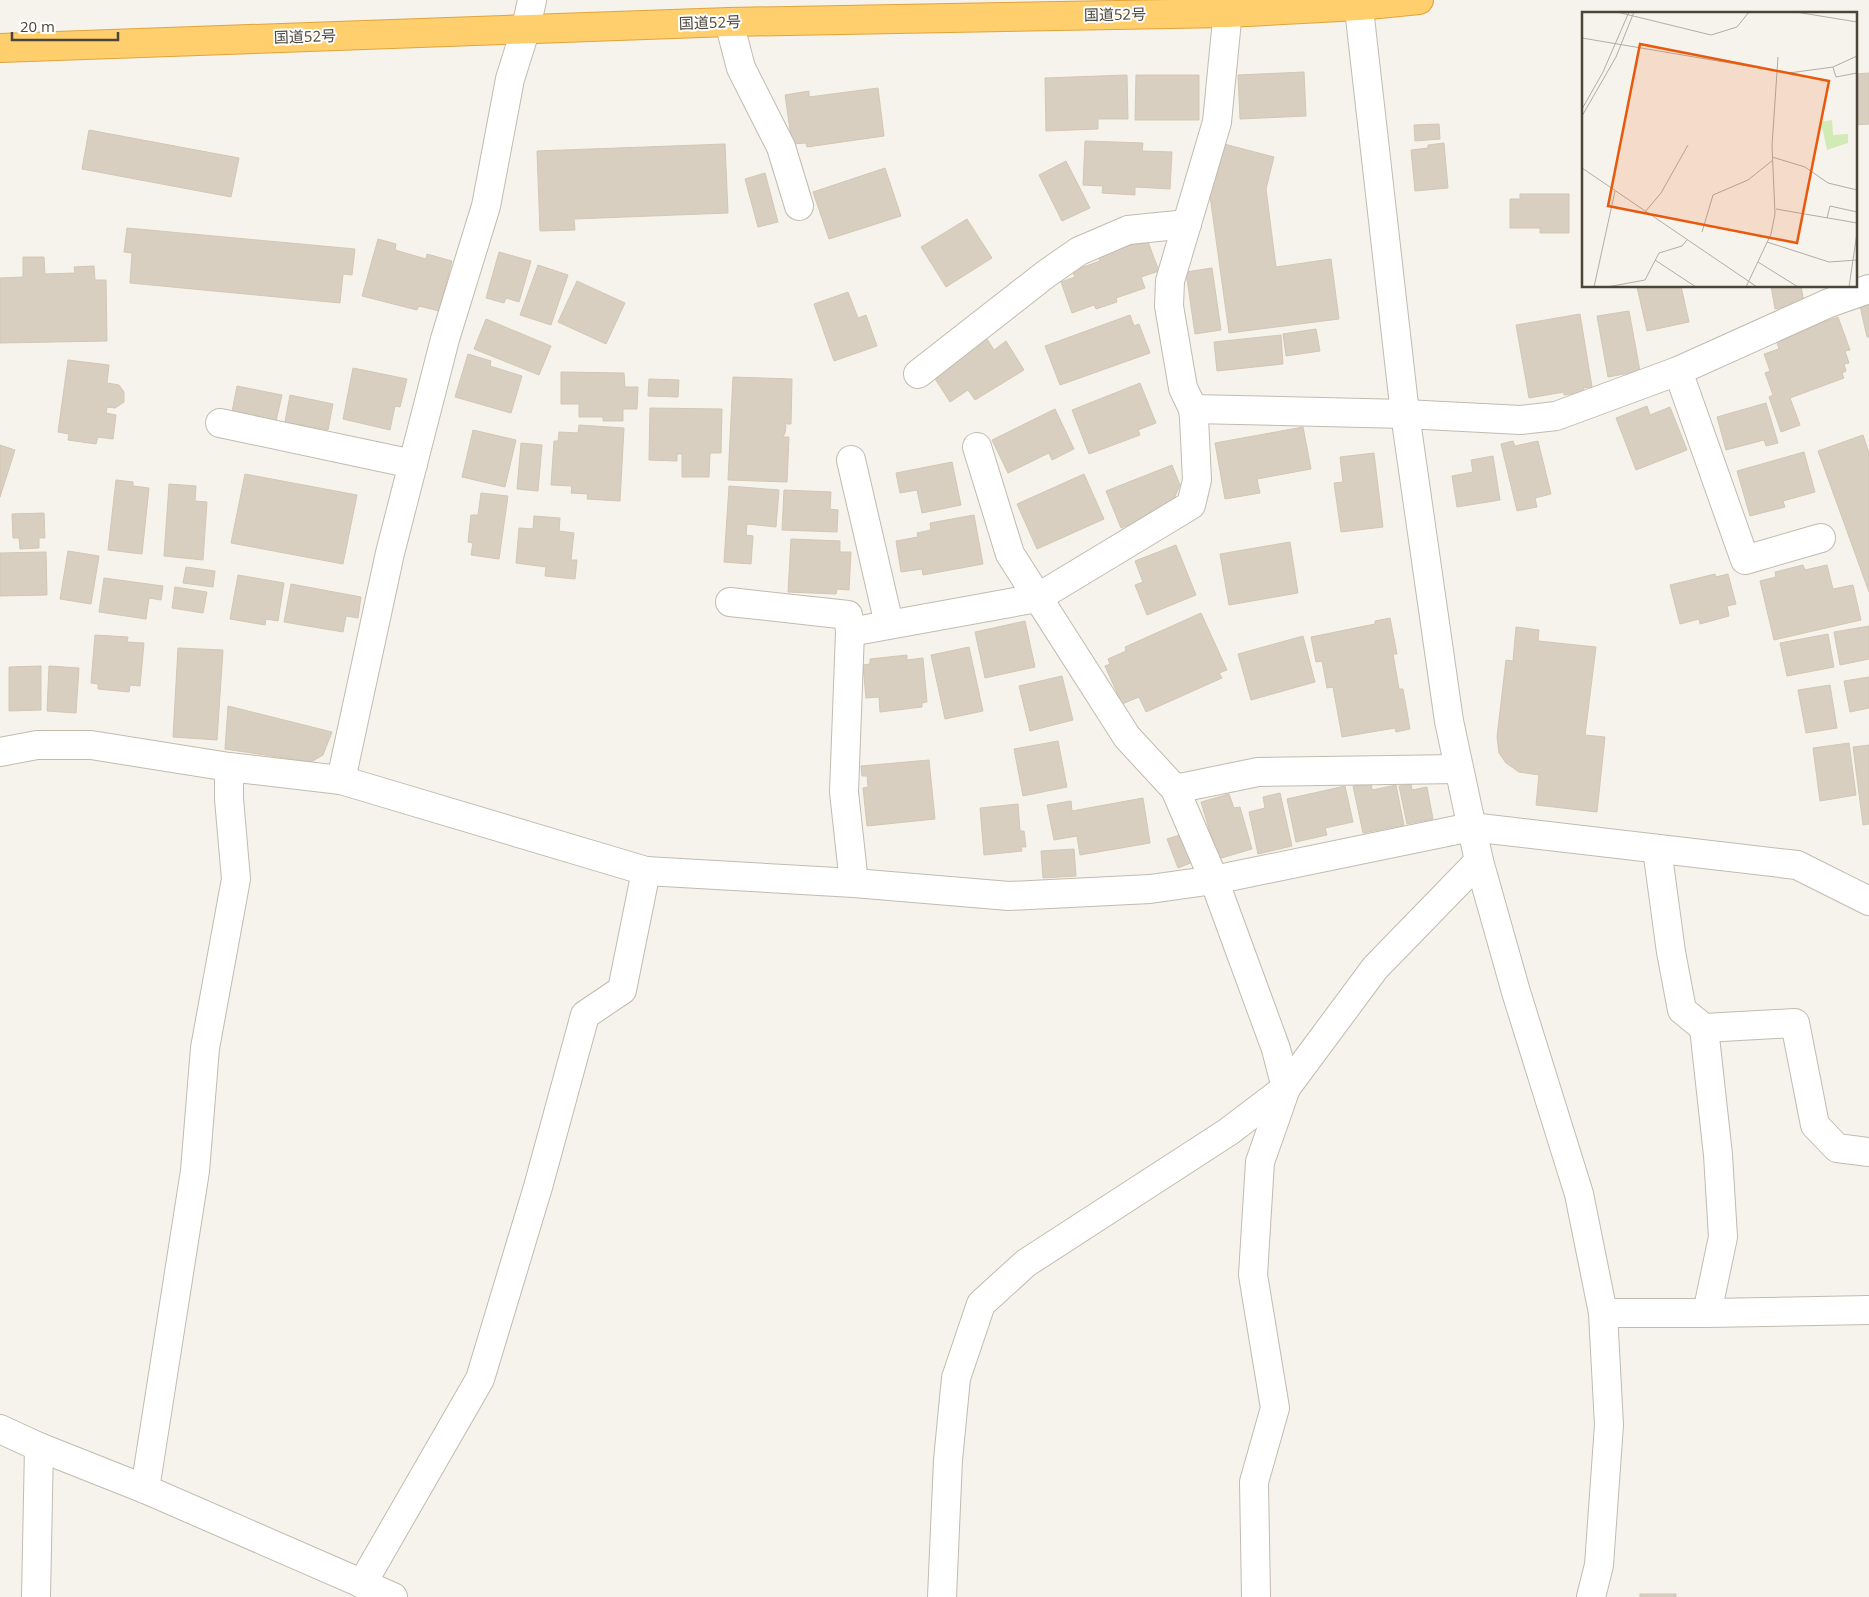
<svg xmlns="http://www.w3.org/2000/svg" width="1869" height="1597" font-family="'Open Sans','Noto Sans JP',sans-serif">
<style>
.building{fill:#d8cfc1;stroke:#d3c7b4}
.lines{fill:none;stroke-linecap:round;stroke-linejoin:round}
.minor-casing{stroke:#c2bbae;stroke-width:30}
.highway-casing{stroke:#e0a43c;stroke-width:30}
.minor{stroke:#fff;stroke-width:28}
.highway{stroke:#ffcf6e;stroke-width:28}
.labels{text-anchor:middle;stroke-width:4;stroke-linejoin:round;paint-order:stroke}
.street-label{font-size:15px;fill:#4b4439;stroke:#fff}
.inset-road{fill:none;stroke:#b2ada4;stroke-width:1}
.view{fill:#e8590c;fill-opacity:0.15;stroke:#e8590c;stroke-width:2.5}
.inset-edge{fill:none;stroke:#4b4439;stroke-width:2.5}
</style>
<rect width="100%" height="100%" fill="#f6f3ec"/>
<g class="building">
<polygon points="1304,72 1306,116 1240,119 1238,75"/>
<polygon points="1869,73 1869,124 1855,125 1855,74"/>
<polygon points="1127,75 1128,119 1098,119 1098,129 1046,131 1045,78"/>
<polygon points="1136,75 1199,75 1199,120 1135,120"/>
<polygon points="878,88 884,136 807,147 806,143 792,144 785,95 809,91 809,97"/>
<polygon points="1439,124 1440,139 1415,141 1414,125"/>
<polygon points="89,130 239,158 231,197 82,169"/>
<polygon points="1085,141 1143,143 1142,151 1172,152 1170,189 1135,187 1135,195 1102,193 1103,186 1083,185"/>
<polygon points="1444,143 1448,188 1415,191 1411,150 1428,148 1428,145"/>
<polygon points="725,144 728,213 574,219 575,230 540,231 537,151"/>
<polygon points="1224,144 1274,157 1266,189 1276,267 1331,259 1339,319 1229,333 1210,196"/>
<polygon points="1066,161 1090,208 1062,221 1039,175"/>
<polygon points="885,168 901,216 829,239 813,192"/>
<polygon points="765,173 778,222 758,227 745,179"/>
<polygon points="1520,194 1569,194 1569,233 1540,233 1540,228 1510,228 1510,199 1520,199"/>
<polygon points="967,219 992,258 946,287 921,247"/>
<polygon points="127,228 355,249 352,275 343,274 340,303 130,283 132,253 124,252"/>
<polygon points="378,239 396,244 395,250 426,259 427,254 452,261 439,311 419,306 417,310 362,296"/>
<polygon points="1147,239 1159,271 1141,277 1145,288 1116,298 1117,302 1096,309 1094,305 1072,313 1061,282 1075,277 1072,271 1100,261 1098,256"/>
<polygon points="499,252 531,261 519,302 506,298 504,303 486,298"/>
<polygon points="23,257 44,257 45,274 75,273 74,267 94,266 95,280 106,280 107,341 0,343 0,278 23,277"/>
<polygon points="538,265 568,275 551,325 520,315"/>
<polygon points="1212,268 1221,330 1195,334 1186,272"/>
<polygon points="577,281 625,303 606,344 558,322"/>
<polygon points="1681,286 1689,322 1647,331 1637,287"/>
<polygon points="1771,286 1801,286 1804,303 1775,309"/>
<polygon points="848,292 858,318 866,315 877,346 834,361 814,304"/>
<polygon points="1869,304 1869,337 1867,337 1860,306"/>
<polygon points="1629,311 1640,371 1608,377 1597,316"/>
<polygon points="1580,314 1592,387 1583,388 1584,392 1564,395 1564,392 1529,398 1516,325"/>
<polygon points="1130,315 1134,326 1139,324 1150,353 1060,385 1045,346"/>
<polygon points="1838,317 1850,350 1845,351 1849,363 1844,364 1846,371 1842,373 1844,378 1790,398 1800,425 1781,432 1769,397 1773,395 1765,373 1770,371 1764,354 1779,349 1776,339"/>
<polygon points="486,319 551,346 539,375 474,349"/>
<polygon points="1316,329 1320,351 1286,356 1283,334"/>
<polygon points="1281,335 1283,364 1217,371 1214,342"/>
<polygon points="987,339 994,350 1006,341 1024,370 975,400 968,390 950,402 932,374"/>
<polygon points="468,354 491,361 490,366 522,376 511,413 455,397"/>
<polygon points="68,360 109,365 107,383 119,385 124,392 124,402 115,408 107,407 106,413 116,415 113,439 98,437 96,444 68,440 69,434 58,432"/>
<polygon points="353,368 407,379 400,407 395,406 390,430 343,419"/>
<polygon points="561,372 624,373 625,387 638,387 637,409 623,409 623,421 603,421 603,417 579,417 579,404 561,404"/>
<polygon points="733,377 792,379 791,424 784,424 786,426 785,433 783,437 789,437 787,482 728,480"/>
<polygon points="649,379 679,380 678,397 648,396"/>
<polygon points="1140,383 1156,423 1138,430 1140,435 1089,454 1072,410"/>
<polygon points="237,386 282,395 276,421 232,412"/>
<polygon points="290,395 333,404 328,430 285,422"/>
<polygon points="1766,403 1778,443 1766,446 1764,440 1726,450 1717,417"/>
<polygon points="1647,406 1650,415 1670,407 1687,450 1636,470 1616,418"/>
<polygon points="650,408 722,409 721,453 710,453 709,477 682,477 682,454 677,454 677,461 649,460"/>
<polygon points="1055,409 1074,449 1052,460 1049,453 1008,473 992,440"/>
<polygon points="579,425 624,428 620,501 587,499 588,494 571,493 572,486 551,485 554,441 558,441 559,432 578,433"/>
<polygon points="1303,427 1311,469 1257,479 1260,493 1225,499 1215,443"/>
<polygon points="473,430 516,440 505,487 462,477"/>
<polygon points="1863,435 1869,453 1869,592 1818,451"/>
<polygon points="1513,441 1515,446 1538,441 1551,494 1535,498 1537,507 1517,511 1501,444"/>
<polygon points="521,443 542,445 538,491 517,489"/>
<polygon points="0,445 15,450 0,497"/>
<polygon points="1804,452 1815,492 1783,501 1785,507 1750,516 1737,471"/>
<polygon points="1374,453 1383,527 1341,532 1334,483 1343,482 1340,457"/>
<polygon points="1493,456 1500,500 1457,507 1452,476 1473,472 1471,460"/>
<polygon points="952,462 961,505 922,513 917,490 900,493 896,473"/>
<polygon points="1172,465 1180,485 1170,508 1121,528 1106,491"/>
<polygon points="245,474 357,495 343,564 231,543"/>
<polygon points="1084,474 1104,519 1037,549 1017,504"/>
<polygon points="116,480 133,482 133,486 149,488 142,554 108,550"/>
<polygon points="169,484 196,486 195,501 207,502 203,560 164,556"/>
<polygon points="729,486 779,490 776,527 747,524 746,535 753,536 751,564 724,562"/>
<polygon points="784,490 831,492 830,509 838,510 837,532 782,530"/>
<polygon points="481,493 508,496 499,559 471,555 473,543 468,542 471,515 478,515"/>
<polygon points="44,513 45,538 39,538 39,548 20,549 19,538 13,538 12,514"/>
<polygon points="974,515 983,564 923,575 922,569 901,572 896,541 918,537 917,533 931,530 930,523"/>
<polygon points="534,516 560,518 559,531 574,533 571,560 577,560 575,579 545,576 546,567 516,563 519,528 533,529"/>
<polygon points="791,539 840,541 840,552 851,552 849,590 837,589 836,594 788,592"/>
<polygon points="1290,542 1298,593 1229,605 1220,554"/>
<polygon points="1176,545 1196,595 1147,615 1135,585 1143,582 1135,561"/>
<polygon points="68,551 99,556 91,604 60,599"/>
<polygon points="46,552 47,595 0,596 0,553"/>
<polygon points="1803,565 1805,570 1827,565 1833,589 1853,585 1861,620 1774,640 1760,581 1776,577 1775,572"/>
<polygon points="186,567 215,571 213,587 183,583"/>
<polygon points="1715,574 1716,577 1728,574 1736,604 1727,606 1729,616 1700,624 1699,619 1680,624 1670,585"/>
<polygon points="238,575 284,583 278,621 266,619 265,625 230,619"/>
<polygon points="104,578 163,586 161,600 149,598 146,619 99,612"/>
<polygon points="291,584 361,597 358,618 346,616 343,632 284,622"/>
<polygon points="175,587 207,592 203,613 172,608"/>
<polygon points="1201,613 1227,670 1219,673 1222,678 1146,712 1139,697 1122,704 1105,666 1110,664 1108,659 1126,651 1125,647"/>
<polygon points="1390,618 1397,654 1393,654 1399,689 1403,689 1410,729 1396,732 1395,728 1342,737 1333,687 1327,688 1322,661 1316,662 1311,637 1375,624 1375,621"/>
<polygon points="1025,621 1035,667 985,678 975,632"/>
<polygon points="1869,626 1869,659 1840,665 1834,632"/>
<polygon points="1516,627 1539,630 1538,641 1596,647 1585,735 1605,737 1597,812 1536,805 1539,775 1519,772 1506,763 1499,753 1497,737 1506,660 1513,661"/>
<polygon points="1828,634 1834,667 1787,676 1780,643"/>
<polygon points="95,635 128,637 127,642 144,643 140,686 130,685 129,692 98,689 98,684 91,683"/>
<polygon points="1303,636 1315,682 1251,700 1238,654"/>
<polygon points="969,647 983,711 945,719 931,655"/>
<polygon points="178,648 223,650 217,740 173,737"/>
<polygon points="907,655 907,660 923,658 927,702 922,703 922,707 880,712 879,697 866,698 863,665 870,664 870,659"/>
<polygon points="41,666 41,710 9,711 9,667"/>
<polygon points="49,666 79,668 76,713 47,711"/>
<polygon points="1062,676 1073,720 1030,731 1019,686"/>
<polygon points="1869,677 1869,708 1850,712 1844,681"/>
<polygon points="1830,685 1837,728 1806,733 1798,690"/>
<polygon points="228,706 332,732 323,755 311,762 225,749"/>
<polygon points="1058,741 1067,787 1023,796 1014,749"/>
<polygon points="1849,743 1856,795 1820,801 1813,748"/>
<polygon points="1869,745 1869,824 1863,825 1853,747"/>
<polygon points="929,760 935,819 867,826 863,788 868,787 867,776 862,776 861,766"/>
<polygon points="1371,782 1372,790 1396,785 1404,825 1363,833 1353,786"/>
<polygon points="1411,784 1412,790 1427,787 1433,819 1407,824 1399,786"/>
<polygon points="1345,786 1353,822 1325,828 1327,835 1296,842 1287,799"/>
<polygon points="1280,793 1292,846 1258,854 1249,812 1265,808 1263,797"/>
<polygon points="1229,794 1234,808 1240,807 1252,849 1218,859 1201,802"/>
<polygon points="1143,798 1150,843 1080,855 1077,836 1054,840 1047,805 1071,801 1072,811"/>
<polygon points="1018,804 1020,831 1024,831 1026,847 1021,847 1022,851 984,855 980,808"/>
<polygon points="1183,834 1193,862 1178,868 1167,839"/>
<polygon points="1074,849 1076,876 1043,878 1041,851"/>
<rect x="1640" y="1594" width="36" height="3"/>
</g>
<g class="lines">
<g class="minor-casing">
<g id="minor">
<polyline points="1358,0 1405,414 1449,721 1479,861 1516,992 1579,1194 1603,1313 1609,1425 1599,1565 1591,1597"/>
<polyline points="729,22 741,68 781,147 799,206"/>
<polyline points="1678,371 1745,560 1821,538"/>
<polyline points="918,374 1046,274 1079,251 1128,230 1187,224"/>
<polyline points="1193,409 1405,414 1521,420 1556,416 1678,371 1829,303 1869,289"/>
<polyline points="220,423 413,464"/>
<polyline points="977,447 1010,554 1127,737 1175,789 1214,880 1276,1049 1286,1088 1260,1162 1253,1275 1275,1408 1254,1482 1256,1597"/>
<polyline points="851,460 889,624"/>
<polyline points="730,602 848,615 850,632 844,792 854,883"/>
<polyline points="850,632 1037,598 1191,505 1197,480 1194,418 1193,409 1183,388 1169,306 1170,281 1217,122 1229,0"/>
<polyline points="0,752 37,745 91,745 229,767 341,780 646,871 854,883 1009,896 1150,889 1214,880 1471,827 1797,865 1869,901"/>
<polyline points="341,780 390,553 445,339 486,206 510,79 526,28 532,0"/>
<polyline points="1175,789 1258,772 1459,769"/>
<polyline points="1657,849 1671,952 1682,1010 1704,1028 1718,1155 1723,1237 1707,1313"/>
<polyline points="1704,1028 1795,1023 1815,1125 1837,1148 1869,1152"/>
<polyline points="1603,1313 1707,1313 1869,1310"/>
<polyline points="0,1429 39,1447 145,1489 393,1597"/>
<polyline points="145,1489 195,1171 205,1048 236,879 229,799 229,767"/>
<polyline points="362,1584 480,1379 538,1187 585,1015 622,990 646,871"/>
<polyline points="36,1597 39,1447"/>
<polyline points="942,1597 948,1460 956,1378 981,1304 1026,1263 1228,1132 1286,1088 1375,968 1479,861"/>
</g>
</g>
<g class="highway-casing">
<polyline id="highway" points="0,48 729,22 1227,13 1359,6 1419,0"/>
</g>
<use href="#minor" class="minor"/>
<use href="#highway" class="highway"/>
</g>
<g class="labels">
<g class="street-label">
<text transform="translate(1115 15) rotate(-1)" y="5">国道52号</text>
<text transform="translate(710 23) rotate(-2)" y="5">国道52号</text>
<text transform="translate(305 37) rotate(-2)" y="5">国道52号</text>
</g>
</g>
<g transform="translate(1582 12)">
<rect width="275" height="275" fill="#f6f3ec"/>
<path d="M 250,108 L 251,123 L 266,122 L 266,131 L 245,138 L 239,110 Z" fill="#d2eab5"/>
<path class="inset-road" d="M 35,0 L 129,23 L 155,15 L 167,0M 214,0 L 275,10M 0,26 L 207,61 L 251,55 L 275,44M 251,55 L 254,65 L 275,61M 0,97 L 21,60 L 47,0M 0,104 L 34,45 L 52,0M 190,145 L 223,155 L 246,171 L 275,178M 0,156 L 175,275M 194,197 L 275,211M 63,200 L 79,181 L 106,133M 245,206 L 248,194 L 275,200M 120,220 L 131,183 L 166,168 L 191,148M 185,230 L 247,250 L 275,248M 73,248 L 114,275M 176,250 L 216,275M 12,275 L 33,179M 25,275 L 63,268 L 77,241 L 100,234 L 105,228M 164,275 L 189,222 L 193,202 L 190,134 L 196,45M 267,275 L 275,221"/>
<path class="view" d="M 58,32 L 247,69 L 215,231 L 26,194 Z"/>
<rect width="275" height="275" class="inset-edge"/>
</g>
<path d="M12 32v8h106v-8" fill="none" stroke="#4b4439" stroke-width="2.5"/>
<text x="20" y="32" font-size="15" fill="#4b4439" stroke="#ffffff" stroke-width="4" paint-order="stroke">20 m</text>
</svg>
